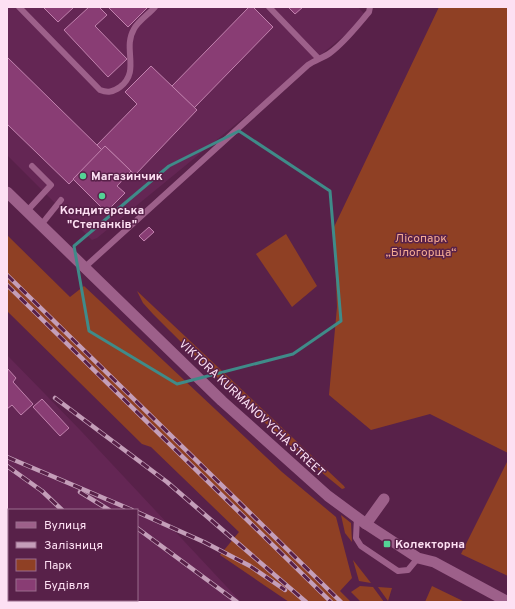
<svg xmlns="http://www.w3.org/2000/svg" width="515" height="609" font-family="Overpass,sans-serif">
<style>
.built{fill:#642654;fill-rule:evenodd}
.green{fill:#8f4024}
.building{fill:#893d74;stroke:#c282ae}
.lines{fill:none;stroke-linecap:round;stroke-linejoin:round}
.service{stroke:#9d608a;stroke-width:6}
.minor{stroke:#9d608a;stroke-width:11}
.tertiary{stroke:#9d608a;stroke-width:11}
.rail-casing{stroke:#c49eb9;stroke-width:4.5}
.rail{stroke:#582149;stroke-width:3;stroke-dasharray:9;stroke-linecap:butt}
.marked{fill:none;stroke:#3f8b89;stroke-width:3;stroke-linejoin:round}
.poi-dot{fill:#54d396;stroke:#582149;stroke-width:1.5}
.labels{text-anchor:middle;stroke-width:3;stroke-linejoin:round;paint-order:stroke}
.poi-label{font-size:12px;font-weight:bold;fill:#fde0f3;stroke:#582149;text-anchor:start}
.park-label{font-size:12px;fill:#f4ab92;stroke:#582149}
.street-label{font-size:12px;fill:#fde0f3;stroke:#582149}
</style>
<rect width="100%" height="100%" fill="#582149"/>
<g class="built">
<polygon points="7,7 358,7 367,17 97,238 92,240 7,155"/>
<path d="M 7,355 L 82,432 L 241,602 L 7,602 ZM 9,510 L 137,510 L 137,600 L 9,600 Z"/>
</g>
<g class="green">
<polygon points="439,7 508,7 508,453 430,414 371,430 329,395 337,307 334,227"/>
<polygon points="286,234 317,286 292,307 256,254"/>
<polygon points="7,235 70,297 84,286 282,472 336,517 352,578 340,591 351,602 289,602 220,555 239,532 151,447 142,444 7,311"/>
<path d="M 137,291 L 344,486 L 345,488 L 342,489 C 274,435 214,375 153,314 L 143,303 Z"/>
<polygon points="508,460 508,576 461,554"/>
<polygon points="341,515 351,523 352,542 345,533"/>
<polygon points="353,560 371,583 359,581"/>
<polygon points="360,586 373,587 384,602 361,602 351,592"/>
<polygon points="432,586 465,602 425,602"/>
<polygon points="378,587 392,588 388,601"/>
</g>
<g class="building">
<polygon points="43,7 74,7 58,22"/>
<polygon points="89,7 99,7 107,15 95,26 127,59 108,77 64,30"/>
<polygon points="108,7 148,7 128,27"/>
<polygon points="249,7 253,7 273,27 194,108 172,86"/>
<polygon points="288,7 303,7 295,14"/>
<polygon points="7,57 102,150 69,184 7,124"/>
<polygon points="151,66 197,110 135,175 105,146 102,150 97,145 137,104 125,92"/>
<polygon points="105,146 131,171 117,186 125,193 106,212 73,179"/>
<polygon points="149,227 154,232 144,241 139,236"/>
<polygon points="7,368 16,378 13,382 33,404 21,415 12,405 7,409"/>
<polygon points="42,399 69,428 60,436 33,407"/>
<polygon points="9,533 9,600 64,600 65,602 7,602 7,534"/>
</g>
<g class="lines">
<g class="service">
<path d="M 19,7 L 100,90 C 108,93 113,92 120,87 C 141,71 122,49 134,29 C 138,21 149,14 155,7"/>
<polyline points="269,7 318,58"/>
<polyline points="27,211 51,185 32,166"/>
<polyline points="41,225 61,200"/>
<path d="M 85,267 L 308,65 C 315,60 323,58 330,53 C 345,42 357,26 369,12 L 370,7"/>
<polyline points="357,517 356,538 361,546 398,571 408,570 418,558"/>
</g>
<polyline class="minor" points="366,524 384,499"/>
<polyline class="tertiary" points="7,192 222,401 328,496 366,524 418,558 434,562 508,602"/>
<g class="rail-casing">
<g id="rail">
<polyline points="7,275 341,602"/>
<polyline points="7,285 331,602"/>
<polyline points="55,398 167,482 306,602"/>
<polyline points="7,457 132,510"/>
<polyline points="7,466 42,491 62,510"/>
<polyline points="80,492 109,510"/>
<polyline points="137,512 204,542 250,566 285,590"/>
<polyline points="137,528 237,602"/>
</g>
</g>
<use href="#rail" class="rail"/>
</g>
<path class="marked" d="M 239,131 L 330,191 L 341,321 L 293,354 L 177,384 L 89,331 L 74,246 L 169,166 Z"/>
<g class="poi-dot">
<circle cx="83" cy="176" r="4"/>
<circle cx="102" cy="196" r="4"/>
<rect x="383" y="540" width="8" height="8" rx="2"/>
</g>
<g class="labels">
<g class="poi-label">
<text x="91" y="180">Магазинчик</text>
<text x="102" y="214" text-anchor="middle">Кондитерська<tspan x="102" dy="14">"Степанків"</tspan></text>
<text x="395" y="548">Колекторна</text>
</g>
<g class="park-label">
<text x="421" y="242">Лісопарк<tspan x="421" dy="14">„Білогорща“</tspan></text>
</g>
<g class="street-label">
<text transform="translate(252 408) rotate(43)" y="4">VIKTORA KURMANOVYCHA STREET</text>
</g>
</g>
<rect width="515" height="609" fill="none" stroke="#fde0f3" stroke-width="16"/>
<rect x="8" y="509" width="130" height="92" fill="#582149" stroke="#9a6d8d"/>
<rect x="16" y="522" width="20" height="6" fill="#9d608a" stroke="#9a6d8d"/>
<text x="44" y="529" font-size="12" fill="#fde0f3">Вулиця</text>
<rect x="16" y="542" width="20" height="6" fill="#c49eb9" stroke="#9a6d8d"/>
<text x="44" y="549" font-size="12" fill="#fde0f3">Залізниця</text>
<rect x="16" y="559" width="20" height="12" fill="#8f4024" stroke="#9a6d8d"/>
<text x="44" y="569" font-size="12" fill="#fde0f3">Парк</text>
<rect x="16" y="579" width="20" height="12" fill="#893d74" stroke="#9a6d8d"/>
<text x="44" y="589" font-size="12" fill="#fde0f3">Будівля</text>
</svg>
